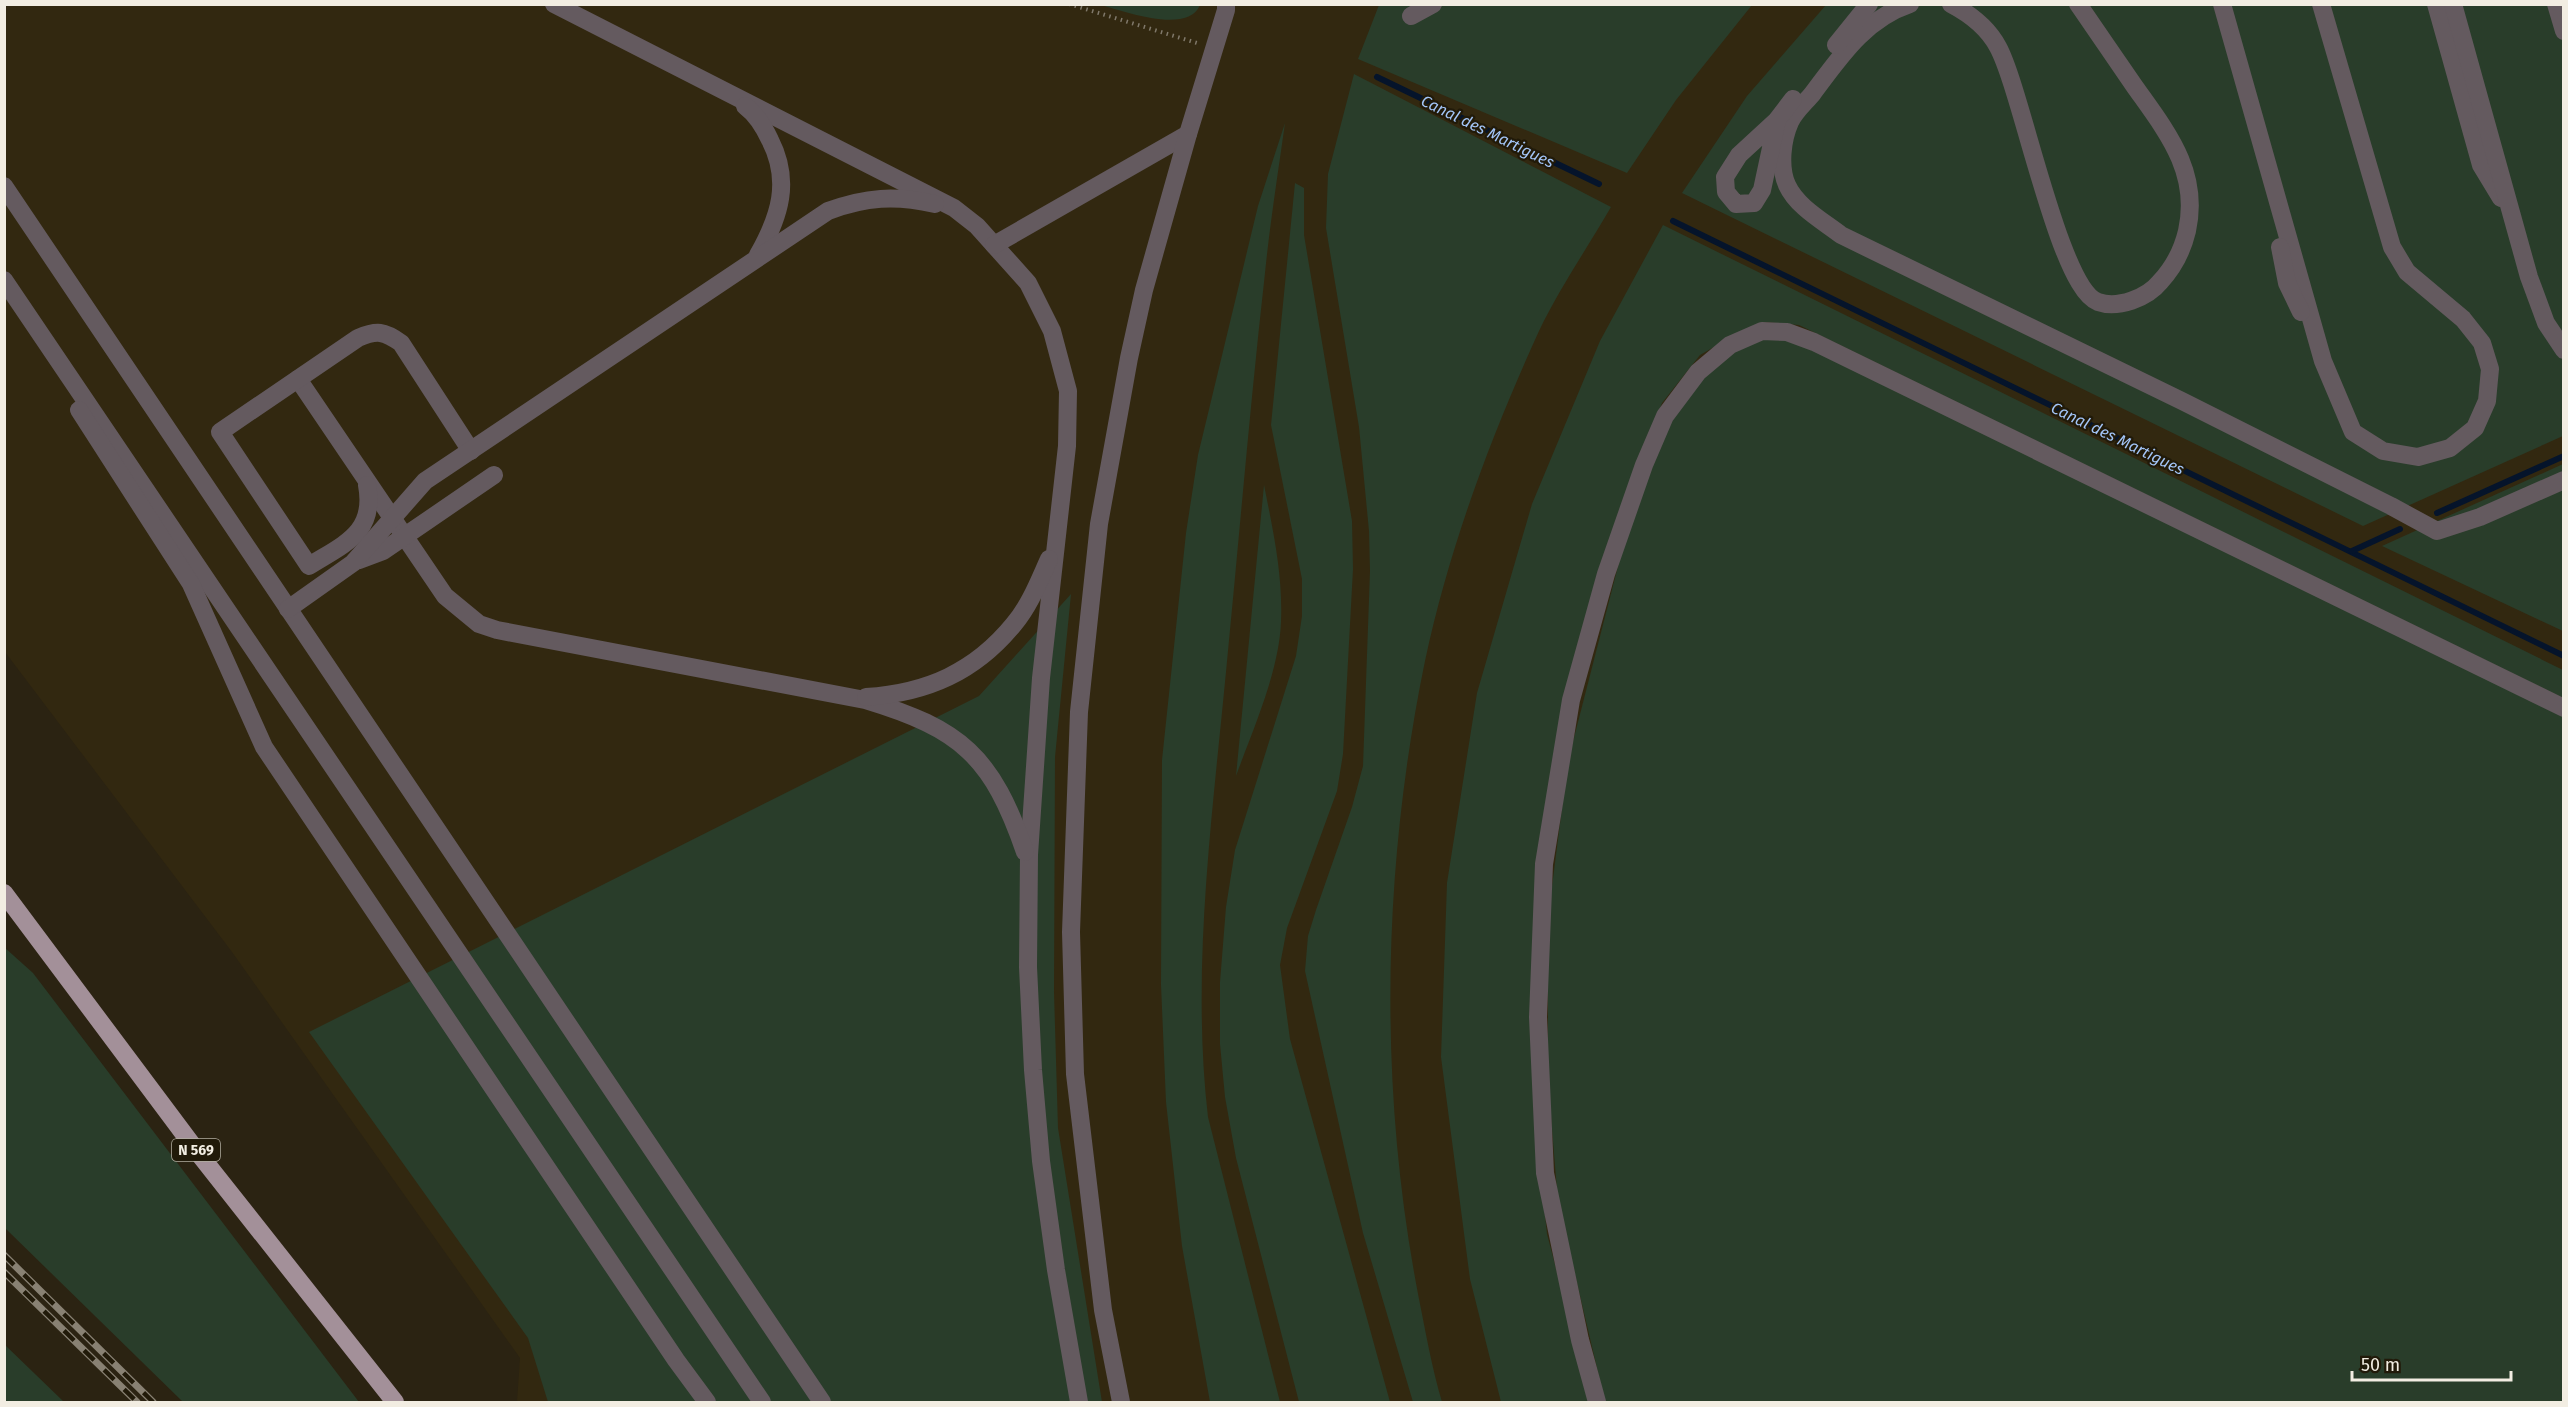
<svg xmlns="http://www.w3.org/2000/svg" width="2568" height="1407" font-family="'Fira Sans',sans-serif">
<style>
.built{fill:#322810}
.green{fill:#293d2a}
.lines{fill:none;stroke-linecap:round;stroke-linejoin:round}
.stream{stroke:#05142b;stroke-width:6}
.path{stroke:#80796b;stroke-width:4;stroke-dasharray:1.5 4.5;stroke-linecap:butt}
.minor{stroke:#645a5f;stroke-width:18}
.major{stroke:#a39099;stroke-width:18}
.rail-casing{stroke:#888173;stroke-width:7}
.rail{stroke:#211a09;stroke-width:4.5;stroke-dasharray:14;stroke-linecap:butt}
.labels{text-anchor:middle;stroke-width:4.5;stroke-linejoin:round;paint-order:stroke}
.shield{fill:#211a09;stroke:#b3aea1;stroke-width:1.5}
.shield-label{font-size:14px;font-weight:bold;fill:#f2ede2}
.water-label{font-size:16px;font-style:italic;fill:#a3c5f7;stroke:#211a09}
</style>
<rect width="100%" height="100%" fill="#2b2312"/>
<polygon class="built" points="5,5 2563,5 2563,1402 517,1402 520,1358 232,952 5,652"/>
<g class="green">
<path d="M 1101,5 L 1200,5 C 1188,35 1123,11 1101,5 Z"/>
<polygon points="1379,5 1752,5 1676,100 1627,173 1358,59"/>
<polygon points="1826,5 2563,5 2563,436 2363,526 1682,193 1747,96"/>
<path d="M 1354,74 L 1611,207 C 1588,247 1559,289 1539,331 C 1491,436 1449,548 1425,661 C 1382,870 1378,1089 1419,1299 C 1426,1334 1432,1368 1442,1402 L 1413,1402 L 1363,1233 L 1305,971 L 1308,936 L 1316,910 L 1352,807 L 1363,766 L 1370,571 L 1369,531 L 1359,427 L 1326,228 L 1328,174 Z"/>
<path d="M 1285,123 C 1278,173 1270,223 1265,273 C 1250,406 1239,539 1226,672 C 1212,818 1191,972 1208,1117 L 1280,1402 L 1210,1402 L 1182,1246 L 1166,1102 L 1161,985 L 1162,760 L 1186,533 L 1198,455 L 1258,206 Z"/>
<polygon points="1295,183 1304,188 1304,235 1352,521 1353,569 1343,754 1337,791 1287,928 1280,965 1290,1039 1390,1402 1299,1402 1236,1158 1225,1097 1220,1044 1220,982 1226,907 1235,850 1296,656 1302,616 1302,579 1271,425"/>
<polygon points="1663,225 2563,670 2563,698 1799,325 1764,322 1744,330 1700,355 1662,403 1633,479 1565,700 1533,1101 1547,1234 1591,1402 1501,1402 1470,1279 1441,1057 1447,883 1477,693 1532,504 1600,341"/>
<polygon points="1772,337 1806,345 2563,715 2563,1402 1605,1402 1558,1202 1548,1080 1548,918 1568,761 1624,543 1659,448 1673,415 1694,386 1735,349"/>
<polygon points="2563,464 2563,631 2382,546"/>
<path d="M 1264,485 C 1273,530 1283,575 1281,622 C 1279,672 1253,729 1236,776 Z"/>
<polygon points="1071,594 1055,757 1054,992 1058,1128 1102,1402 548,1402 528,1338 309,1032 979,696"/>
<polygon points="4,947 33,973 359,1402 183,1402 5,1228"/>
<polygon points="4,1345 5,1345 64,1402 5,1402"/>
</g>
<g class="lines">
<g class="stream">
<polyline points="1377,77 1599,184"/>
<polyline points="1673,221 2564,656"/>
<polyline points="2437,513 2564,456"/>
<polyline points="2352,551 2400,529"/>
</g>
<polyline class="path" points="1069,4 1197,43"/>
<g class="minor">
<polyline points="554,4 954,208 977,226 1028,283 1052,331 1068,391 1067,446 1041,678 1029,855 1028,967 1033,1070 1041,1161 1056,1270 1079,1402"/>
<path d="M 1910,4 C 1865,19 1840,57 1813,93 C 1806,102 1795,111 1790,122 C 1782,140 1779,167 1787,185 C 1797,207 1823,221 1841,235 L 2182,401 L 2391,506 L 2437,531 L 2480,517 L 2564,480"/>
<path d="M 1951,4 C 1970,14 1988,28 1998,47 C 2022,91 2059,288 2098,302 C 2118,309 2147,298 2160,282 C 2174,267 2182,252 2187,231 C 2200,172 2167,132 2135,87 C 2116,59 2097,32 2078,4"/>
<polyline points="2222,4 2323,361 2353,432 2383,451 2418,457 2450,448 2475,428 2487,401 2490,369 2482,343 2463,319 2407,272 2392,247 2321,4"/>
<polyline points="2436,4 2481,165 2501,198"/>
<polyline points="2453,4 2529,277 2546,323 2564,350"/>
<polyline points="2556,4 2564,31"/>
<polyline points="1411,16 1433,4"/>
<polyline points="1836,45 1869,4"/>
<path d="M 745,106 C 757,115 764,127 770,140 C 791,181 780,216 758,255"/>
<polyline points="1777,120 1762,190 1754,203 1736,204 1726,192 1725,177 1739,155 1777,120 1793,99"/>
<polyline points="4,186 822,1402"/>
<polyline points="994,245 1188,134"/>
<polyline points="2280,247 2287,283 2301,312"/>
<polyline points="4,280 762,1402"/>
<path d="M 298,379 L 445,596 L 479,624 L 497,630 L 865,700 C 961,729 992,756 1025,852"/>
<polyline points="79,410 191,584 264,747 676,1360 707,1402"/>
<path d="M 367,485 C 376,533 344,544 309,566 L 220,432 L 358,338 C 377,330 384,331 401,343 L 471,451"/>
<polyline points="359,560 383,551 494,475"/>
<path d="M 288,609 L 353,563 L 425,481 L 828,211 C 866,197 895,195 935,204"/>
<path d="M 866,697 C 927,693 975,672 1014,624 C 1030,605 1039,581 1049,559"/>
<polyline points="1121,1402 1103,1310 1075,1074 1071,932 1079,712 1099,524 1129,358 1144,290 1188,134 1226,10 1226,4"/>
<polyline points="1597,1402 1580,1340 1545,1173 1538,1017 1544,864 1571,700 1606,574 1644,465 1665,416 1698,372 1730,345 1762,331 1787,332 1814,342 2564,708"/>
</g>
<polyline class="major" points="4,893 199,1154 395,1402"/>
<g class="rail-casing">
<g id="rail">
<polyline points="4,1255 153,1402"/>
<polyline points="4,1272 137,1402"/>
</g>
</g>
<use href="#rail" class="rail"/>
</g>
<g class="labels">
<rect class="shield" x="172" y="1139" width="48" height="22" rx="4.5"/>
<g class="shield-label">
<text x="196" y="1155">N 569</text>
</g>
<g class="water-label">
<text transform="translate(1488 131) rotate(26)" y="6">Canal des Martigues</text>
<text transform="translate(2118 438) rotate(26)" y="6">Canal des Martigues</text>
</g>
</g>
<rect width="2568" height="1407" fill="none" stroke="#f2ede2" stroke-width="12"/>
<path d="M2352 1371v9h159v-9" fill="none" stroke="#f2ede2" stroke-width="3"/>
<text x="2361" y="1371" font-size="18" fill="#f2ede2" stroke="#211a09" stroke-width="4.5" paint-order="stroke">50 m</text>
</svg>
